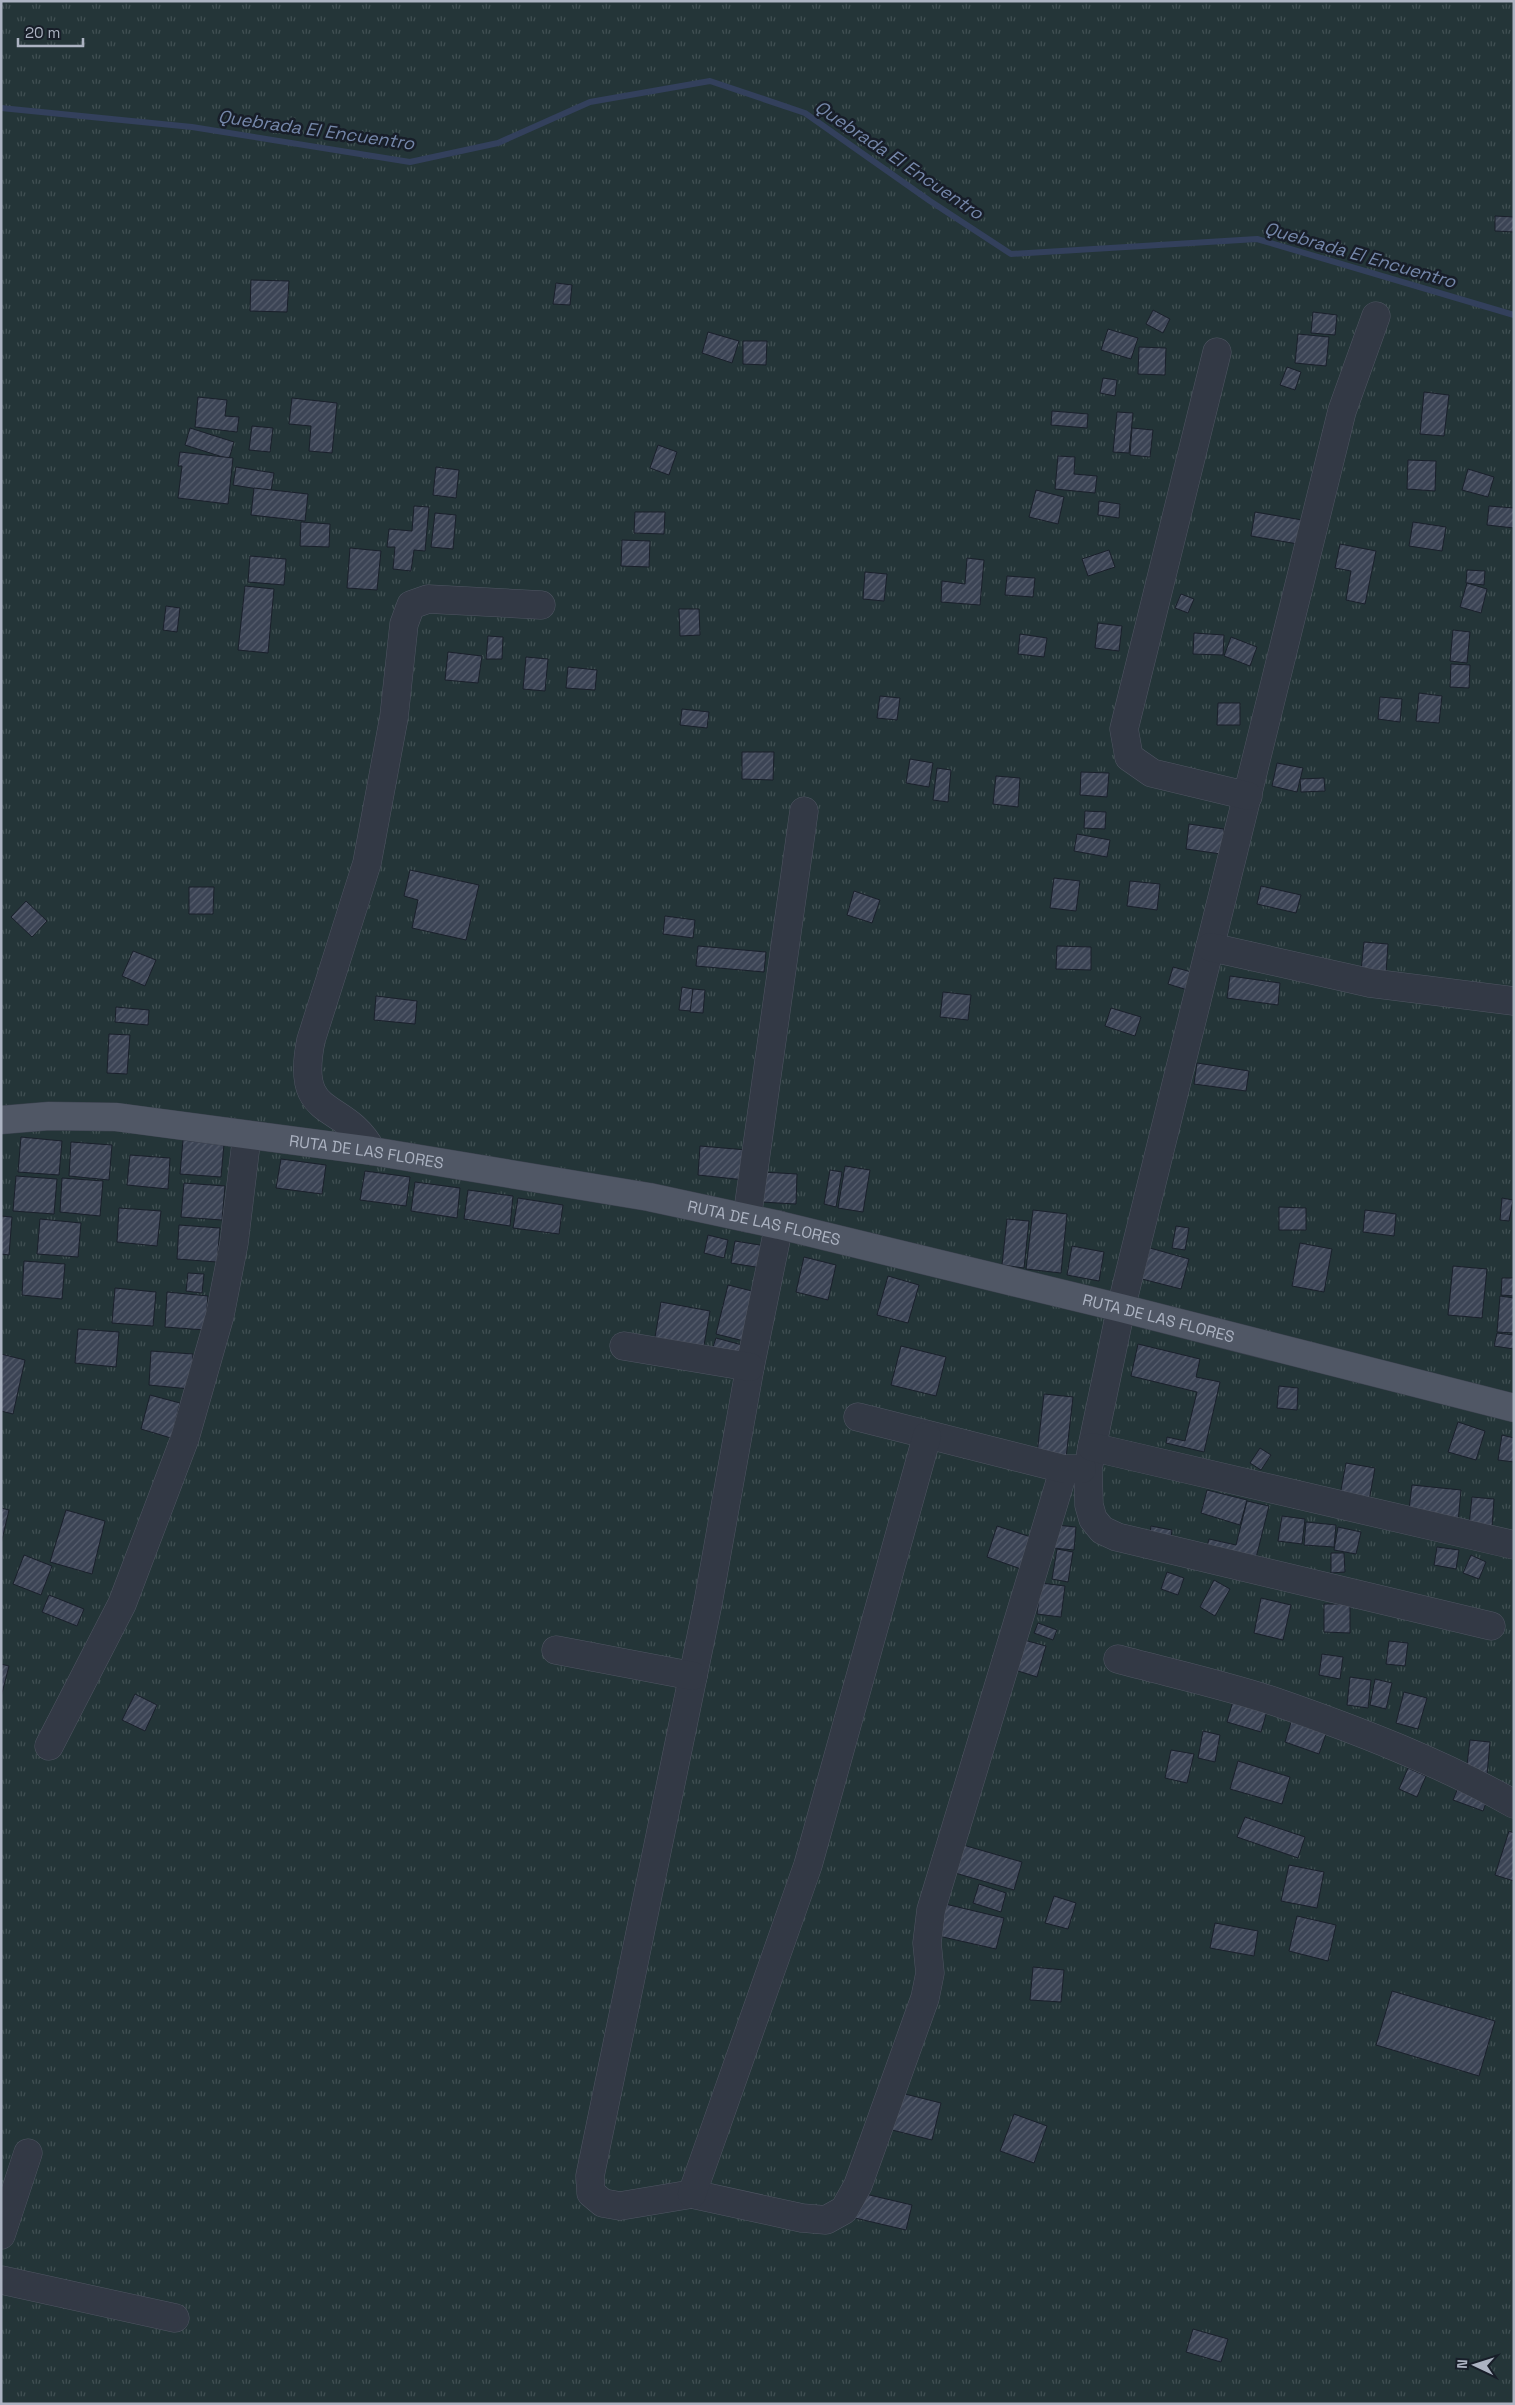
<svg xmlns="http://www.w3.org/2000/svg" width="1515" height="2405" font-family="'Space Grotesk',sans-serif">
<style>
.park{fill:url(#park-tufts)}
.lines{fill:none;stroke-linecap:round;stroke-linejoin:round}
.stream{stroke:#33405c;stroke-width:6}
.building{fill:url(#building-hatch);stroke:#1a202b}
.minor-casing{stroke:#505663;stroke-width:29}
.major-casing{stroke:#3c424f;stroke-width:29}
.minor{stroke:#333945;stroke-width:28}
.major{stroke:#505765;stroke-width:28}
.labels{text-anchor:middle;stroke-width:5;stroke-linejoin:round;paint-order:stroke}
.street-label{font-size:16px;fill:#acb3c2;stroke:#181e29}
.water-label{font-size:18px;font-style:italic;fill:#7587aa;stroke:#181e29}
</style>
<defs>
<pattern id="park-tufts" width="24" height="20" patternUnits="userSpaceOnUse" patternTransform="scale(1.25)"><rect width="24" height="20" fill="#243538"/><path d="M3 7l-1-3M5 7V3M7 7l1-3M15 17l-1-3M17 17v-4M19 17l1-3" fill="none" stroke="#415053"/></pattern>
<pattern id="building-hatch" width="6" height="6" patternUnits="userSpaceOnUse" patternTransform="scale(1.25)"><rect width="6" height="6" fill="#3c4455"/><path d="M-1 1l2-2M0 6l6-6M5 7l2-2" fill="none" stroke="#565d6c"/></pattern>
</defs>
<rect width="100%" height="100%" fill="#1f2734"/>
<rect class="park" x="1" y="1" width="1513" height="2403"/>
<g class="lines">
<polyline class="stream" points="1,108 192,127 410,162 498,143 590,102 710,81 805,113 930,201 1011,254 1257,239 1514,315"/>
</g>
<g class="building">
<polygon points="1495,216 1514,217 1514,232 1495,231"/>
<polygon points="251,280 289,281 287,312 250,311"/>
<polygon points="556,283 572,285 570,305 553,304"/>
<polygon points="1153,310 1170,319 1163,333 1146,324"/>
<polygon points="1313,312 1337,315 1335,335 1311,333"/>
<polygon points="1108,329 1138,338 1131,359 1101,350"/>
<polygon points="708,332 739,341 732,363 702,353"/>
<polygon points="1298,334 1329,337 1326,366 1295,363"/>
<polygon points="743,341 767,341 766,365 743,364"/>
<polygon points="1139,347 1166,348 1165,375 1138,374"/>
<polygon points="1287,367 1301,372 1295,390 1280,385"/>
<polygon points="1103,378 1117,380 1115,396 1100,393"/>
<polygon points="1424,392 1449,395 1444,436 1420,434"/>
<polygon points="198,397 227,400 225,416 239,417 237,432 195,427"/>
<polygon points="292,398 337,403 332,453 309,451 311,426 289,424"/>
<polygon points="1052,411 1088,414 1087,428 1051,425"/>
<polygon points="1117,412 1133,413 1129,453 1113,452"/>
<polygon points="252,426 273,428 270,452 249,450"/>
<polygon points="190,428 234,442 229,459 185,445"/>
<polygon points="1132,428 1153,430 1150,457 1130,455"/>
<polygon points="658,445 677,452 669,475 650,468"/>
<polygon points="180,452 233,458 228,504 178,498 182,466 178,466"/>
<polygon points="1058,456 1075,457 1074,474 1097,476 1095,493 1055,489"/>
<polygon points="1408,460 1436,461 1435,491 1407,489"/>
<polygon points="236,467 274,473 271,491 233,485"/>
<polygon points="436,467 459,470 456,498 433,495"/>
<polygon points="1468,469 1494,477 1488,497 1462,490"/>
<polygon points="254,488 308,494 305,521 251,515"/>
<polygon points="1036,490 1064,497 1058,524 1029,517"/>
<polygon points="1099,501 1120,504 1119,518 1098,515"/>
<polygon points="414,506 429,507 425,551 414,550 411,571 393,569 395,547 387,547 389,529 412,531"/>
<polygon points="1489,506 1514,508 1514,528 1487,525"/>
<polygon points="635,512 665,512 664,534 634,533"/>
<polygon points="1255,512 1308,521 1304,545 1251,536"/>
<polygon points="435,513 456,515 453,549 431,547"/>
<polygon points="301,522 330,524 329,547 300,546"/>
<polygon points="1413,522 1446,527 1442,551 1409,546"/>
<polygon points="622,540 650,541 649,567 621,566"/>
<polygon points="1340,544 1376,551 1365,604 1346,600 1351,571 1335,568"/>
<polygon points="350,548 381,551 377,590 347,588"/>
<polygon points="1109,550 1115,567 1088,576 1082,559"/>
<polygon points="250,556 286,559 284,585 248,582"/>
<polygon points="967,558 984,560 980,605 941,602 942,581 965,584"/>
<polygon points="1467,570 1485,571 1484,585 1466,583"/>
<polygon points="865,572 887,574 884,601 863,599"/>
<polygon points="1007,576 1035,578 1033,597 1005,595"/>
<polygon points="1467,583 1487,589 1481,613 1460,607"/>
<polygon points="245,586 274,589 268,653 238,650"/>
<polygon points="1181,594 1194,599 1188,613 1175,608"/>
<polygon points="166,606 180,608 177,632 163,630"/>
<polygon points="679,609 699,609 700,635 680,636"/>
<polygon points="1098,623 1122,626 1119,651 1095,648"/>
<polygon points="1453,630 1470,632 1467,663 1450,661"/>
<polygon points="1194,633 1224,635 1223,655 1193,654"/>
<polygon points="1020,634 1047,638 1044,657 1018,654"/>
<polygon points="488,636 503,637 502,659 486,659"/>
<polygon points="1231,637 1257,647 1250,666 1224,656"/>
<polygon points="448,652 482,656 478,683 445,680"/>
<polygon points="526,657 548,659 545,691 523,689"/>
<polygon points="1451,664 1470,665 1469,688 1450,687"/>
<polygon points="568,667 597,670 595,690 566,688"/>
<polygon points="1419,693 1442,696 1439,723 1416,721"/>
<polygon points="880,696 900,698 897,720 877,718"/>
<polygon points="1380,697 1402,699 1400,722 1378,719"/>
<polygon points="1218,703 1240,703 1240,725 1217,725"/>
<polygon points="682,709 709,712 707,728 680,725"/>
<polygon points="742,752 774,752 773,780 742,779"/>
<polygon points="910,759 933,763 929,787 906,783"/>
<polygon points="1277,763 1303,768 1297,792 1272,786"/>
<polygon points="937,768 951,770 948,802 933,800"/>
<polygon points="1081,772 1109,773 1107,797 1080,795"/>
<polygon points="996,776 1020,778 1018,807 993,804"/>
<polygon points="1324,778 1325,791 1301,792 1300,779"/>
<polygon points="1085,811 1106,812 1105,829 1084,828"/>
<polygon points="1189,824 1224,829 1221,854 1186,849"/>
<polygon points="1077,834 1110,840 1107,857 1074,851"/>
<polygon points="410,870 479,885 466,940 412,928 418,900 404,896"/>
<polygon points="1054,878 1080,881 1076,911 1050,908"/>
<polygon points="1130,881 1160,884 1157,910 1127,906"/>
<polygon points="1261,886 1301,895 1296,913 1257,904"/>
<polygon points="189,887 214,887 213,914 189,914"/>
<polygon points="854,891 880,900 872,923 847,915"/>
<polygon points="26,901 47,921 32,937 11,917"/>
<polygon points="665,916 695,920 693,938 663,934"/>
<polygon points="1364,942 1388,944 1386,973 1361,971"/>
<polygon points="698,946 766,952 764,972 696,966"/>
<polygon points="1057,946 1091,947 1091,970 1056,969"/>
<polygon points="133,951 156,960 145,986 122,976"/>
<polygon points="1173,967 1199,974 1194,992 1168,984"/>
<polygon points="1230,976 1280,983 1278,1005 1227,998"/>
<polygon points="682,987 693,989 691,1011 679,1010"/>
<polygon points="693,989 705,990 703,1013 690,1012"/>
<polygon points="943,992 971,995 968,1020 940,1017"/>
<polygon points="376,996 417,1001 415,1024 374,1020"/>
<polygon points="116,1007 149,1010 148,1025 115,1022"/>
<polygon points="1111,1008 1141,1017 1135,1036 1105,1026"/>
<polygon points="109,1034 130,1035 127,1074 107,1073"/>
<polygon points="1197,1063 1249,1071 1246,1091 1194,1084"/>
<polygon points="21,1137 62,1141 59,1175 18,1172"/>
<polygon points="183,1140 224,1144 221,1177 180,1174"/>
<polygon points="71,1142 112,1145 109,1180 69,1176"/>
<polygon points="700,1146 747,1150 745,1180 698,1175"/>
<polygon points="130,1155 170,1158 168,1189 127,1185"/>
<polygon points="281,1159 326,1165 322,1194 276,1188"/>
<polygon points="845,1166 870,1170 863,1212 838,1208"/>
<polygon points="830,1170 842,1172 836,1207 824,1204"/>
<polygon points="365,1171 410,1177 406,1206 360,1200"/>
<polygon points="762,1172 797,1174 796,1204 761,1202"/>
<polygon points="16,1176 57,1179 54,1214 13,1211"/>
<polygon points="62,1178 103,1181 100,1216 60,1212"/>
<polygon points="415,1182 460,1188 457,1218 411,1211"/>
<polygon points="184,1183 225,1186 222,1220 181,1217"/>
<polygon points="468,1190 513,1196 510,1226 464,1219"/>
<polygon points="518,1198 563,1205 559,1234 513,1228"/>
<polygon points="1502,1198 1513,1200 1509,1221 1500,1220"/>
<polygon points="1279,1207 1306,1208 1306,1230 1279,1230"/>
<polygon points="119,1208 161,1211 157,1246 117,1242"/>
<polygon points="1033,1210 1067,1214 1061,1273 1026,1269"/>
<polygon points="1365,1210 1396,1214 1394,1236 1363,1232"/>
<polygon points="1,1216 12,1217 9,1255 1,1254"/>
<polygon points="40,1219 81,1223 78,1257 37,1254"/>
<polygon points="1007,1219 1029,1221 1024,1268 1002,1265"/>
<polygon points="179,1225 220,1228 217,1262 177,1259"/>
<polygon points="1176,1226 1189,1228 1185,1250 1172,1248"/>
<polygon points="708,1235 728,1240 724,1258 704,1253"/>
<polygon points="735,1241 766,1246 762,1268 731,1263"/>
<polygon points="1300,1243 1332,1249 1324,1292 1292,1286"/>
<polygon points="1072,1246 1104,1252 1099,1281 1067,1275"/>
<polygon points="1150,1248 1189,1259 1181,1289 1142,1279"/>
<polygon points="804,1257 836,1265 828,1300 796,1292"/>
<polygon points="24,1261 65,1264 62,1299 22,1295"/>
<polygon points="1453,1266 1487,1269 1482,1318 1448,1315"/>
<polygon points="188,1273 204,1274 202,1293 186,1291"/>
<polygon points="888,1276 919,1285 908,1323 877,1315"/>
<polygon points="1502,1278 1514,1278 1514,1296 1501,1295"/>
<polygon points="728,1285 756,1292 744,1341 716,1334"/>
<polygon points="115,1288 156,1292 153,1326 112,1323"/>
<polygon points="167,1292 208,1296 205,1330 165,1327"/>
<polygon points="1500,1296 1514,1298 1514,1333 1497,1332"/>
<polygon points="661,1302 710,1311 703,1351 654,1343"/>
<polygon points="78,1329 119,1332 116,1367 75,1363"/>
<polygon points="1497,1333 1514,1335 1514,1349 1494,1346"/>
<polygon points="716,1338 746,1346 743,1358 712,1350"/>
<polygon points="1138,1344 1200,1359 1196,1377 1220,1382 1204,1452 1166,1443 1167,1437 1185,1441 1197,1392 1131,1376"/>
<polygon points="901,1346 946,1357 936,1396 891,1385"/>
<polygon points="151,1351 193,1354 190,1389 149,1385"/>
<polygon points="1,1354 25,1360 13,1414 1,1411"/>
<polygon points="1279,1386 1298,1388 1297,1410 1277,1408"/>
<polygon points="1044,1394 1073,1397 1066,1458 1037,1454"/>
<polygon points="150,1395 180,1403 171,1438 141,1429"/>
<polygon points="1458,1422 1485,1431 1476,1460 1448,1452"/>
<polygon points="1502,1435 1514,1438 1514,1462 1498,1460"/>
<polygon points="1260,1448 1271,1455 1261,1470 1250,1463"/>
<polygon points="1346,1463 1375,1468 1368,1506 1339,1501"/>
<polygon points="1412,1485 1461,1490 1458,1522 1408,1517"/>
<polygon points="1207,1490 1247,1500 1240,1525 1201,1513"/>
<polygon points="1472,1497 1494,1499 1492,1527 1469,1525"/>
<polygon points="1247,1501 1269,1506 1254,1566 1205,1554 1209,1539 1236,1545"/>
<polygon points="1,1508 9,1510 1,1544"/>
<polygon points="66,1510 105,1521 92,1574 50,1562"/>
<polygon points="1282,1516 1305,1519 1302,1544 1278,1541"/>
<polygon points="1306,1522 1336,1525 1334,1547 1304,1545"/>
<polygon points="1056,1525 1076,1527 1074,1550 1053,1548"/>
<polygon points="997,1526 1031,1537 1021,1569 987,1557"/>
<polygon points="1151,1526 1172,1530 1170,1544 1149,1540"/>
<polygon points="1338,1527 1361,1532 1356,1554 1334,1550"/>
<polygon points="1437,1547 1459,1550 1456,1569 1434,1565"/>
<polygon points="1057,1549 1073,1552 1068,1582 1052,1579"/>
<polygon points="1331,1553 1344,1553 1345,1572 1331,1573"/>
<polygon points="24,1555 52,1566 41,1595 13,1584"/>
<polygon points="1471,1555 1486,1562 1479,1579 1463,1573"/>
<polygon points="1167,1572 1184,1578 1178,1595 1161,1589"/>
<polygon points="1214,1580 1230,1589 1215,1616 1200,1607"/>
<polygon points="1041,1583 1065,1586 1061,1617 1037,1614"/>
<polygon points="49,1595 84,1609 77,1626 42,1612"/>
<polygon points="1261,1598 1291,1605 1283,1640 1254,1633"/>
<polygon points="1324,1604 1350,1604 1350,1633 1324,1632"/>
<polygon points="1038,1623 1057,1630 1053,1640 1034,1633"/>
<polygon points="1024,1640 1046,1646 1037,1677 1015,1670"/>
<polygon points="1389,1641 1408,1643 1405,1666 1386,1664"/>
<polygon points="1322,1654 1343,1657 1340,1679 1319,1675"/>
<polygon points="1,1664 9,1666 1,1697"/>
<polygon points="1350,1677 1371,1680 1368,1708 1347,1705"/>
<polygon points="1375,1679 1392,1683 1386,1709 1370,1705"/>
<polygon points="1404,1692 1427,1698 1418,1729 1396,1723"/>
<polygon points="135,1694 157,1705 145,1731 122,1720"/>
<polygon points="1233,1701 1267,1711 1261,1732 1227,1722"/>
<polygon points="1292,1719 1327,1731 1319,1754 1285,1742"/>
<polygon points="1203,1731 1220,1735 1215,1762 1198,1758"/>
<polygon points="1470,1740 1490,1742 1487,1775 1466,1773"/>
<polygon points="1171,1750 1194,1754 1187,1783 1165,1778"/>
<polygon points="1238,1761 1290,1777 1282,1804 1230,1789"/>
<polygon points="1408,1768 1426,1776 1417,1797 1399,1789"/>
<polygon points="1460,1783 1489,1795 1483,1811 1453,1800"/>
<polygon points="1245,1817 1305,1837 1298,1858 1237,1837"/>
<polygon points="1509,1831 1514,1833 1514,1881 1495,1875"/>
<polygon points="963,1845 1022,1862 1014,1890 955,1873"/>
<polygon points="1289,1865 1324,1872 1317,1908 1281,1901"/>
<polygon points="979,1884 1006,1893 1001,1912 973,1903"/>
<polygon points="1054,1896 1076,1903 1068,1929 1045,1923"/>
<polygon points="941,1903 1004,1918 996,1949 934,1935"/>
<polygon points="1297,1916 1336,1925 1328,1961 1289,1951"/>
<polygon points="1215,1923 1258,1931 1254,1956 1210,1948"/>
<polygon points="1033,1967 1064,1970 1061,2002 1030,2000"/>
<polygon points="1392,1991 1495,2021 1479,2076 1376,2045"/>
<polygon points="901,2093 941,2103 932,2140 892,2130"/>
<polygon points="1014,2114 1047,2126 1034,2163 1000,2151"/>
<polygon points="861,2193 912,2205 906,2230 855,2218"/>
<polygon points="1193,2329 1228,2339 1221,2362 1186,2352"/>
</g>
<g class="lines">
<g class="minor-casing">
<g id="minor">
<polyline points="1376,316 1342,411 1121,1308 1092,1447 1088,1469 1089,1505 1093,1519 1102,1530 1117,1537 1491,1626"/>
<polyline points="1217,352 1124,729 1129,757 1152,773 1248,796"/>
<polyline points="1210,947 1370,983 1514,1001"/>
<path d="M 372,1151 C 344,1098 294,1123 311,1040 L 367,863 L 394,717 L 404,624 L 411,605 L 428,599 L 541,605"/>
<polyline points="747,1218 804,811"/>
<polyline points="779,1225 750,1367 708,1603 590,2176 591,2193 603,2203 620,2206 692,2194 802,2218 826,2220 844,2210 858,2185 925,1998 930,1973 927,1943 931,1910 1064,1469"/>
<polyline points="624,1346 750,1367"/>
<polyline points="858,1417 1064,1469 1082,1469"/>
<polyline points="1092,1447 1514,1545"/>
<polyline points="556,1650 693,1676"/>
<path d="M 1118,1659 C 1170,1673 1225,1685 1276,1702 C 1357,1730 1440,1762 1514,1804"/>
<polyline points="49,1746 122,1604 185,1438 220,1315 234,1243 247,1135"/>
<polyline points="692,2194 808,1865 927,1436"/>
<polyline points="1,2235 28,2153"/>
<polyline points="1,2280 175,2318"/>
</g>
</g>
<g class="major-casing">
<g id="major">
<path id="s1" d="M 1,1120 L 49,1116 L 116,1117 L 372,1151 L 649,1197 L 779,1225 L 1121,1308 L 1514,1408"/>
</g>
</g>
<use href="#minor" class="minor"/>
<use href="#major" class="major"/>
</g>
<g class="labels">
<g class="street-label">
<text dy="6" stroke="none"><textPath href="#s1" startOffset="368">RUTA DE LAS FLORES</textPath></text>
<text dy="6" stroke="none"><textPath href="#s1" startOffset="772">RUTA DE LAS FLORES</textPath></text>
<text dy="6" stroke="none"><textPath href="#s1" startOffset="1178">RUTA DE LAS FLORES</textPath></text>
</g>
<g class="water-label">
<text transform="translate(316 130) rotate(8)" y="6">Quebrada El Encuentro</text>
<text transform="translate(899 160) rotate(34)" y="6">Quebrada El Encuentro</text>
<text transform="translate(1360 255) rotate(16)" y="6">Quebrada El Encuentro</text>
</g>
</g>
<rect width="1515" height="2405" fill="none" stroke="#acb3c2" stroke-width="5"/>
<g transform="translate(1475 2365) rotate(274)" stroke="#181e29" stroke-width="4" paint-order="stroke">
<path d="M0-4L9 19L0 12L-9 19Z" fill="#acb3c2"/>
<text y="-8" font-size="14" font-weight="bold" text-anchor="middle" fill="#acb3c2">N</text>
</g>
<path d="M18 38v8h65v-8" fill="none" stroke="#acb3c2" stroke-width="2.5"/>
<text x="25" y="38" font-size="15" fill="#acb3c2" stroke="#181e29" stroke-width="4" paint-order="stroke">20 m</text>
</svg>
